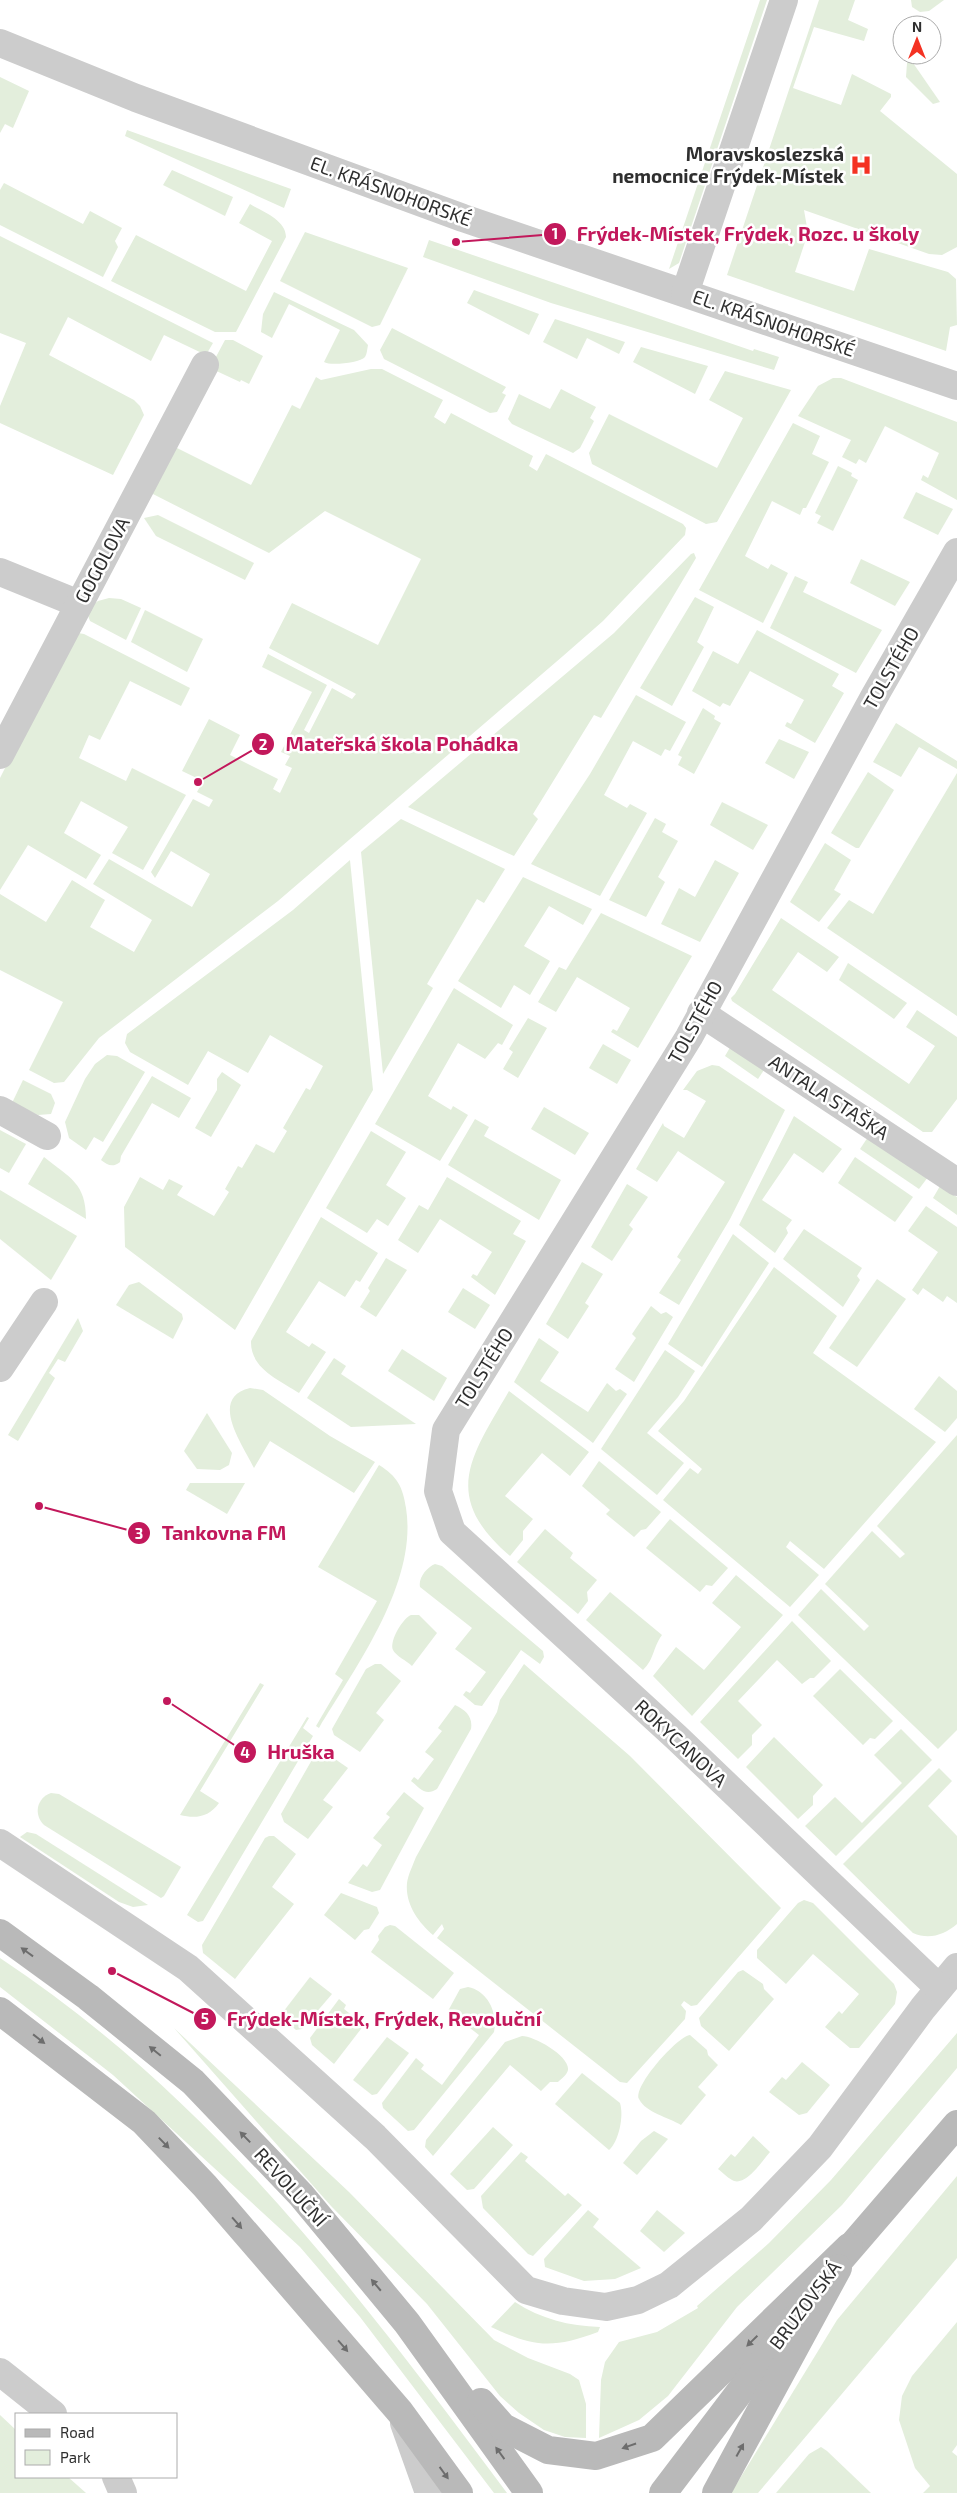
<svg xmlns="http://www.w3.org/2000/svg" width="957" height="2493" font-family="'Exo 2',sans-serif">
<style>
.green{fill:#e3eedc}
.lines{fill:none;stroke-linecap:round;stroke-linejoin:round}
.minor{stroke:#ccc;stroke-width:28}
.secondary{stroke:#b9b9b9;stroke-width:28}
.oneway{fill:#6d6d6d}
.labels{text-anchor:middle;stroke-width:5;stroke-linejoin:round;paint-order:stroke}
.poi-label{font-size:19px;font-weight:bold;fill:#2f2f2f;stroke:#fff;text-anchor:end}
.street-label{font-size:19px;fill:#2f2f2f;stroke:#fff}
.leader{fill:none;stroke:#c2185b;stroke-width:2}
.callout-dot{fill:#c2185b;stroke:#fff;stroke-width:2}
.mark-label{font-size:15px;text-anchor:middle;font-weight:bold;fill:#fff}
.callout-label{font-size:20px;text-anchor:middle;font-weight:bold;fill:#c2185b;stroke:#fff;stroke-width:5;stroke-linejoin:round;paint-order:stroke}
</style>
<rect width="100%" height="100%" fill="#fff"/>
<g class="green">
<polygon points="760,0 767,0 679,263 669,269"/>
<polygon points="819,0 855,0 848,20 868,29 864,41 814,27 793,88 841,105 852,74 891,94 891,97 880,111 957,174 957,247 942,255 929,254 804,210 808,233 795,272 854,291 869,249 948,272 956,279 957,325 950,327 946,351 727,275"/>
<polygon points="911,0 944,0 929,11 920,12 912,7"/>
<polygon points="911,60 940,102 933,104 906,77 907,63"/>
<polygon points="0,77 29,91 13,128 5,124 0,133"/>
<polygon points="127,130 291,189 284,208 125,136"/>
<polygon points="172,170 233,197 225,216 163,185"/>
<polygon points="4,183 83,224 90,211 122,228 115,241 118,247 103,277 0,225 0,190"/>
<path d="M 250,204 C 263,212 286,220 286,237 L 236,332 L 215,332 L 111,281 L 136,235 L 246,291 L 272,241 L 239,223 Z"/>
<polygon points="305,232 408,268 380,325 372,327 280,281"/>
<polygon points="0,236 213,343 206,355 164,335 151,361 68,317 49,355 134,400 140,406 144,415 113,475 0,423 0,406 26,343 0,333"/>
<polygon points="429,240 753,351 754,349 779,357 774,370 551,303 423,257"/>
<polygon points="474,290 539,314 529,335 467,303"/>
<path d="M 274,292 L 354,330 L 368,345 C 367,350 367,354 365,357 C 360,363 330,366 324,362 L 340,330 L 289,304 L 272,338 L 261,332 L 263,314 Z"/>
<polygon points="555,319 625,342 619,354 587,338 577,359 543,342"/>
<polygon points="392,328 506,387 502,393 506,395 497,412 490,413 384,359 380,350"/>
<polygon points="225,340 233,340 263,356 249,384 241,380 240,382 210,368"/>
<polygon points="641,347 708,366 695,394 633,362"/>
<polygon points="371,369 382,369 443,400 434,417 445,424 451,413 533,456 529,466 537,471 546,454 683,524 686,528 685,535 603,621 563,656 278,901 99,1038 64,1082 54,1083 29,1070 63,1002 0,970 0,894 46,922 72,880 105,900 90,927 134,952 152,920 93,884 109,859 192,907 210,874 171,851 155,878 151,872 193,799 209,807 213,800 197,792 203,781 182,771 209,719 240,735 230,755 278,779 273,789 280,793 292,768 285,765 290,756 281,752 312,692 262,667 268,654 327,685 304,730 309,733 332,688 352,699 356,694 269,648 292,603 378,645 421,559 325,511 269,553 149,492 173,446 251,485 292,405 300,409 316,377 321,380"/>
<polygon points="725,371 791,390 717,522 706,524 592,464 589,453 609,414 717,468 743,418 709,400"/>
<polygon points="833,378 841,378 957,422 957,500 921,480 923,475 928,478 939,453 885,426 866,463 859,459 856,464 842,457 851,440 798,416 818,386"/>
<polygon points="561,389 596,407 590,418 594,421 580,448 573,453 512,424 508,419 519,394 550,409"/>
<polygon points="793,423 820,436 812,454 829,462 806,508 803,508 800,515 772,501 745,556 768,569 771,564 788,573 763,623 699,590"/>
<polygon points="838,466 852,473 851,476 858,480 833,531 817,523 821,516 815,513"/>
<polygon points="916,492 953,509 938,535 903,518"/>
<polygon points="158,515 254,563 245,580 156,536 144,518"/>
<polygon points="694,553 696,558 601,718 594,715 533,814 538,819 514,856 408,807 614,633 691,554"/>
<polygon points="861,559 910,582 895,606 850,583"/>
<polygon points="795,576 808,582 803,592 882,630 856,673 770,628"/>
<polygon points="695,597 714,607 697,642 704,647 672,706 640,688"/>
<polygon points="109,598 121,599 141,608 126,640 90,621 86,610 98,601"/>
<polygon points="145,610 203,639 187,672 131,642"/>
<polygon points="757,630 839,674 832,686 844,693 815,743 785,726 787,722 791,724 804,700 750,671 730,706 723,703 720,707 692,691 713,651 738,664"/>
<polygon points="78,633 84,634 190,688 181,706 130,681 100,740 89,735 79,758 126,781 132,768 186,795 143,870 112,853 128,827 81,801 64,833 101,855 86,879 28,845 0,890 0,778 72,636"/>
<polygon points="636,695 686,722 670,751 665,749 661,756 633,741 604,795 627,808 630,804 647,813 600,896 531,864 590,774"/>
<polygon points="703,708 715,716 714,719 721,723 694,774 678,765 682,757 678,755"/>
<polygon points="896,723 957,761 957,769 919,747 901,777 873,762"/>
<polygon points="779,739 809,752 794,779 765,763"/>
<polygon points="868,772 894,790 859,848 856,848 831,833"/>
<polygon points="957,773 957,1016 827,928 849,900 873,914"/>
<polygon points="722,802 768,825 753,850 710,825"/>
<polygon points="655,818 666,824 662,832 678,841 658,877 665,882 646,917 609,900"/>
<polygon points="401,819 505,869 484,903 477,899 427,984 433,988 383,1074 361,852"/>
<polygon points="825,843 851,860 834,890 841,894 819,922 790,902"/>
<polygon points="350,860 373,1090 235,1330 125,1247 124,1207 140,1177 163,1190 169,1179 183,1186 177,1195 214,1216 229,1192 225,1189 238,1166 242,1168 256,1144 274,1153 287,1131 283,1128 306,1088 310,1090 323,1066 270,1035 248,1073 208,1051 188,1085 130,1052 125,1043 127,1034 293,910"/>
<polygon points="715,860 739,873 700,942 661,924 679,888 695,897"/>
<polygon points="523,877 592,909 583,925 549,906 524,946 550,961 530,995 514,985 501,1008 458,981"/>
<polygon points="601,913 692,956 638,1048 611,1032 613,1029 617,1031 630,1008 577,977 556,1012 538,1002 559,967 566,970"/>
<polygon points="781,918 839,957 827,972 798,952 772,990 909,1084 935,1046 906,1027 917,1010 957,1037 957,1099 932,1132 923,1132 732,1001 731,998 735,994"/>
<polygon points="848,963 907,1003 894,1019 839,980"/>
<polygon points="454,988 513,1025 502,1045 498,1043 485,1059 458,1043 428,1096 451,1110 453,1106 468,1115 440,1161 375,1124"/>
<polygon points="528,1018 547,1028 518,1078 503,1069 513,1052 509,1049"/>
<polygon points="603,1044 631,1060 617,1084 589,1068"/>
<polygon points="732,1044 766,1067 758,1079 725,1056"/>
<polygon points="107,1055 117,1056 145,1072 103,1142 94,1137 86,1150 69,1138 65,1122 85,1079 95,1064"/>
<polygon points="712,1065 719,1066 785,1110 730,1219 679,1305 659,1293 681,1260 677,1257 725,1182 678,1151 657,1182 636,1169 663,1123 664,1126 684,1138 706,1101 687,1090 683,1090 697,1071"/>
<polygon points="222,1072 241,1085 211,1137 195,1128 217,1090 217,1079"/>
<path d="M 152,1076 L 191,1098 L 179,1118 L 152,1103 L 121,1156 L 120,1162 C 113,1168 107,1165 101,1160 Z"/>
<polygon points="23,1080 51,1094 55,1103 51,1114 38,1115 12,1103"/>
<polygon points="544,1107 589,1133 575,1155 531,1129"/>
<polygon points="794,1116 842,1149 823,1173 794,1153 762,1200 792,1220 786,1228 788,1233 775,1253 739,1225"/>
<polygon points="475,1119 489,1127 484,1136 561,1180 539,1220 448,1165"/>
<polygon points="0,1130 26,1144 9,1173 0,1168"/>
<polygon points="371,1131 406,1152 386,1185 406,1198 388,1226 377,1219 367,1233 326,1208"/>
<polygon points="868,1137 928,1177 919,1189 860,1149"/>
<path d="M 44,1157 C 70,1178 86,1183 86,1219 L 28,1184 Z"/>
<polygon points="855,1157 913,1197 895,1222 838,1183"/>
<polygon points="447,1177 521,1221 513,1234 526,1241 495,1295 471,1277 473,1274 477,1276 492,1252 440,1219 418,1253 398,1240 419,1205 428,1210"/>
<polygon points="627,1184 648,1197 629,1225 633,1229 612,1261 591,1247"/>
<polygon points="940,1186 957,1197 957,1215 933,1198"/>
<polygon points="0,1190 77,1236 51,1280 0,1239"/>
<polygon points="926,1206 957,1227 957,1303 947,1296 943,1302 923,1288 918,1295 912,1290 938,1252 908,1231"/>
<path d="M 321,1217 L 378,1253 L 360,1282 L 356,1280 L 345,1297 L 319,1281 L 286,1332 L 309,1347 L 312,1343 L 326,1352 L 299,1393 C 280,1380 250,1369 251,1341 Z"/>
<polygon points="804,1229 862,1268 857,1276 860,1280 843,1307 783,1259"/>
<polygon points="733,1234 769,1263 702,1367 668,1344"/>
<polygon points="386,1258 407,1270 376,1317 360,1307 370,1291 368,1288"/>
<polygon points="582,1262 603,1274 585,1303 589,1306 568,1339 546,1324"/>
<polygon points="774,1267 837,1316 813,1353 936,1442 824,1569 790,1541 786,1547 819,1575 790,1607 663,1500 690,1468 698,1474 702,1469 658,1431 684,1401"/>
<polygon points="877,1279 906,1299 857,1367 829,1348"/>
<polygon points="139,1282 182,1314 183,1319 173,1339 116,1305 129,1285"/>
<polygon points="463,1288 490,1305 475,1329 448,1312"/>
<polygon points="651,1306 661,1314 666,1312 673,1317 634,1382 615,1369 636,1338 632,1334"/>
<polygon points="78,1318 83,1331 65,1362 58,1359 49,1373 55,1378 18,1441 8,1435"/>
<polygon points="539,1338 559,1352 540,1381 588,1412 607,1383 616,1391 620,1389 627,1394 593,1443 514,1382"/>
<polygon points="402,1349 447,1378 434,1401 388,1371"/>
<polygon points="665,1350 695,1371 678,1397 647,1433 684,1463 657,1495 601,1449"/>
<polygon points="334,1358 346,1366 341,1374 416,1424 351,1427 307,1398"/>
<polygon points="939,1376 957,1391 957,1418 945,1432 914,1409"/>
<path d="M 250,1388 L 263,1390 L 330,1436 L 375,1462 L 354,1493 L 270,1441 L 254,1468 C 243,1445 208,1398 250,1388 Z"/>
<path d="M 509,1391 L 589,1452 L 570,1476 L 542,1453 L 505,1496 L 533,1519 L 523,1531 L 523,1540 L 510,1556 C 440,1496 471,1457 509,1391 Z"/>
<polygon points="207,1413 232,1453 229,1465 220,1470 197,1469 184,1451"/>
<polygon points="957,1435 957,1730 938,1749 798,1615 821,1589 864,1631 869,1626 825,1584 872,1531 900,1558 905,1554 877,1526"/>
<polygon points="599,1461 661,1512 646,1529 641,1530 634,1537 606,1514 610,1510 582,1486"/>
<path d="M 379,1465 C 397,1476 403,1487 406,1508 C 418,1583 356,1666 319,1728 L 316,1726 L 343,1680 L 335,1674 L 377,1601 L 318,1567 Z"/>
<polygon points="190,1483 245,1483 227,1514 186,1490"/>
<polygon points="670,1519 728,1568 712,1586 706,1585 700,1592 646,1548"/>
<polygon points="545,1529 573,1553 570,1558 597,1580 587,1592 588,1601 578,1614 517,1562"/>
<path d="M 435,1564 L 442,1566 L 543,1651 L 544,1657 L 540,1664 L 521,1650 L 482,1706 L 475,1705 L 463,1695 L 466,1691 L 470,1693 L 486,1672 L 455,1649 L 472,1628 L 420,1587 C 418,1578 427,1567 435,1564 Z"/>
<polygon points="736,1575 783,1615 692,1716 653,1676 676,1647 704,1670 741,1627 712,1603"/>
<path d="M 610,1592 L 662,1635 C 652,1649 655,1658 643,1670 L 586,1620 Z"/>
<path d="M 411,1615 L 419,1615 L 437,1633 L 412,1666 C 407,1661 396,1656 393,1650 C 389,1641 403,1618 411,1615 Z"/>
<polygon points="792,1621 831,1661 814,1678 810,1678 802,1684 777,1660 738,1701 762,1725 752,1735 752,1745 738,1759 700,1722"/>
<polygon points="375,1664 381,1664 401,1681 376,1713 384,1720 360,1752 334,1735 332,1729 366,1669"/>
<path d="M 524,1664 L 630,1756 L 781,1908 L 697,2005 L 691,2006 L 684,2001 L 681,2005 L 686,2011 L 685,2019 L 627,2083 L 620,2082 L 437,1938 L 444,1929 L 442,1924 L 433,1935 C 418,1922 405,1904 407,1883 C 408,1875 413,1865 416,1857 L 497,1712 L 500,1700 Z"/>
<polygon points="840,1669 893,1721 875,1739 870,1738 863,1745 813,1696"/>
<path d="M 260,1683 L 264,1685 L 200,1791 L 219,1803 C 209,1817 196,1819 180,1815 Z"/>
<path d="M 455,1705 C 466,1710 473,1717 471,1729 L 437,1789 C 425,1797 419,1787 411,1781 L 414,1777 L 418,1780 L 434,1759 L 425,1752 L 442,1731 L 438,1728 Z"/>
<polygon points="307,1717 309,1718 303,1728 313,1736 203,1921 198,1922 187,1915"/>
<polygon points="901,1729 932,1760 836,1856 805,1826 835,1797 862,1823 902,1783 874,1755"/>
<polygon points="774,1737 823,1785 813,1796 813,1805 798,1819 746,1767"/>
<polygon points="322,1750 348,1768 323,1800 333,1807 308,1839 284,1822 281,1814 317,1751"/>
<path d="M 939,1768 L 952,1781 L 928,1806 L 957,1836 L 957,1924 C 944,1935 929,1940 913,1933 L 843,1864 Z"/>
<polygon points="404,1792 424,1808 380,1890 372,1892 348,1883 363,1864 367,1867 382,1845 373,1838 390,1817 386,1814"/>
<path d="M 51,1793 L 59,1794 L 181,1867 L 164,1896 L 161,1898 L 44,1825 C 33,1814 37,1798 51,1793 Z"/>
<polygon points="27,1832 36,1834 148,1905 133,1907 119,1902 20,1837"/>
<polygon points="269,1836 274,1836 296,1854 272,1887 294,1904 235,1979 203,1953 202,1945 265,1838"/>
<polygon points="341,1893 377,1907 379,1913 369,1929 364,1930 355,1940 324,1915"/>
<polygon points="804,1900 813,1903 894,1984 897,1992 895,2004 859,2048 850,2048 825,2027 839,2011 842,2014 859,1994 813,1954 786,1984 757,1958 757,1950 798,1903"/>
<polygon points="390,1925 395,1926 454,1973 433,1999 371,1952 379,1940 378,1936 385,1927"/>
<path d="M 0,1958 C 213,2099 357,2292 507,2493 L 494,2493 L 360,2317 L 300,2247 L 113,2075 L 0,1987 Z"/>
<polygon points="743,1970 763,1984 764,1989 774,1999 729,2051 701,2026 699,2018 738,1972"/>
<polygon points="310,1977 332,1994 302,2029 296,2030 280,2016"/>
<path d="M 468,1987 C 488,1991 498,2013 494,2032 L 414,2130 L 408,2131 L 383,2108 L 382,2103 L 416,2058 L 424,2065 L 421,2069 L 442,2085 L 479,2035 L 448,2011 L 460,1989 Z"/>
<polygon points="339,1999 346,2005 344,2009 364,2025 334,2064 312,2045 310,2038"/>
<polygon points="174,2028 349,2192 494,2340 528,2358 570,2374 579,2380 586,2404 586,2438 565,2437 544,2430 519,2413 500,2396 427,2304 331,2206"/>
<polygon points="957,2033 957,2068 842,2205 737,2307 668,2396 639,2420 599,2438 601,2380 605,2362 619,2342 657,2332 698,2308 697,2306 769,2243 831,2180"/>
<path d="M 690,2035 L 707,2050 L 708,2055 L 718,2065 L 698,2087 L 706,2095 L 681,2125 C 668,2117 646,2113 639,2099 C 633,2086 678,2036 690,2035 Z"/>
<path d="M 522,2036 C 534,2036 570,2056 568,2070 C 567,2075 561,2079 558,2082 L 550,2082 L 541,2091 L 510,2065 L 433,2156 L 425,2147 L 426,2140 L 505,2042 Z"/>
<polygon points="387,2037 409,2053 377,2094 372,2095 353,2080"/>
<polygon points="802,2062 830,2085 807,2113 799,2115 769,2092 782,2077 786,2080"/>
<path d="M 582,2073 L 620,2103 C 624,2116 619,2141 609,2150 L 555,2104 Z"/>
<polygon points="493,2127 513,2145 474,2189 467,2190 450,2174"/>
<polygon points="654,2131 668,2139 637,2175 623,2163 641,2141"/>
<path d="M 753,2136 L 770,2152 C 763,2160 747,2185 734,2181 C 729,2179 723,2173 718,2169 L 731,2154 L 735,2157 Z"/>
<polygon points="521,2152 528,2157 525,2161 565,2196 568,2193 582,2205 533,2256 528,2254 483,2208 481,2196"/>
<polygon points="957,2176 957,2258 758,2493 731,2493 837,2320"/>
<polygon points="588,2210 599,2219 593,2227 641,2268 615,2279 584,2281 545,2267 544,2259"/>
<polygon points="657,2210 685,2233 664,2252 640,2231"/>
<path d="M 515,2302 C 541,2319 569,2326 600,2327 L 598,2332 C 552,2349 534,2347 491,2327 Z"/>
<polygon points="957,2322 957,2445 952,2452 957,2456 957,2493 923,2493 930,2486 915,2468 899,2420 902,2396 912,2376"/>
<polygon points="0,2415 16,2430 16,2477 68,2477 86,2493 0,2493"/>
<polygon points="821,2447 827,2451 871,2493 776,2493 809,2454"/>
</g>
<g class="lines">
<g class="minor">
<polyline points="0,43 136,98 463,218 957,386"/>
<polyline points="685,293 784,0"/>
<polyline points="0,572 79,604"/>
<polyline points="0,755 205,365"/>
<polyline points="701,1013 957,1182"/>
<polyline points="0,1110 47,1136"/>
<polyline points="0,1368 44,1302"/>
<polyline points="0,1843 188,1968 375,2137 526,2290 563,2301 606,2307 638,2300 669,2285 751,2219 820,2147 923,2008 957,1967"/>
<polyline points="939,1988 676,1737 452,1532 438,1491 446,1430 689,1037 874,697 957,552"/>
<polyline points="0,2372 53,2414"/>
<polyline points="404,2423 429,2493"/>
<polyline points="116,2477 123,2493"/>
</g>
<g class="secondary">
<polyline points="0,1933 88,1997 193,2082 301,2195 407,2323 529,2493"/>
<polyline points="0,2011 144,2122 205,2186 400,2412 459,2493"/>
<polyline points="839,2261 957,2124"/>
<polyline points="481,2402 503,2427 548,2450 596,2456 652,2438 849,2247"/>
<polyline points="663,2493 795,2319"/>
<polyline points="716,2493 838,2268"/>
</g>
</g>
<defs><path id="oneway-solid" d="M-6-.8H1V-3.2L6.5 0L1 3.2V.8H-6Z" transform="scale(1.25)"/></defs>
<g class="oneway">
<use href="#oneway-solid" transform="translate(27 1952) rotate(-144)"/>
<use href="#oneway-solid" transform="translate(39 2039) rotate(38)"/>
<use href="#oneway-solid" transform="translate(155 2051) rotate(-141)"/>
<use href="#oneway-solid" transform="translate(245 2137) rotate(-134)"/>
<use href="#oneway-solid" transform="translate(164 2143) rotate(46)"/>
<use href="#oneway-solid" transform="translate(237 2223) rotate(49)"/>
<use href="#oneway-solid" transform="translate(376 2285) rotate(-130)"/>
<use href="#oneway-solid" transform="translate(752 2341) rotate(136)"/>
<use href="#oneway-solid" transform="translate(343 2346) rotate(49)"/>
<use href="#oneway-solid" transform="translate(629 2446) rotate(161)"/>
<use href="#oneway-solid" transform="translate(740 2450) rotate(-61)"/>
<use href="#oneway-solid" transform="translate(500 2453) rotate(-126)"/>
<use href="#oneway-solid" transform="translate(444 2473) rotate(54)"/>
</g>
<defs>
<g id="hospital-bare" transform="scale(1.725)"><path d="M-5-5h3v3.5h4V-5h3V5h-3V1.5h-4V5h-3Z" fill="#f43223" stroke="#fff" stroke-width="2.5" paint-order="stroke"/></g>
</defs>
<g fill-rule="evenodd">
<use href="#hospital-bare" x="861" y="165"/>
</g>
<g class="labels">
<g class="poi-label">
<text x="844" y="161">Moravskoslezská<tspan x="844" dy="22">nemocnice Frýdek-Místek</tspan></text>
</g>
<g class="street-label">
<text transform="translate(391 191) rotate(20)" y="7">EL. KRÁSNOHORSKÉ</text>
<text transform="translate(774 323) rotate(19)" y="7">EL. KRÁSNOHORSKÉ</text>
<text transform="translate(102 560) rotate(-62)" y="7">GOGOLOVA</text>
<text transform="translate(891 668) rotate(-60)" y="7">TOLSTÉHO</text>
<text transform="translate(695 1022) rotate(-61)" y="7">TOLSTÉHO</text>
<text transform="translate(829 1097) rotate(33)" y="7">ANTALA STAŠKA</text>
<text transform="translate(484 1368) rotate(-58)" y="7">TOLSTÉHO</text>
<text transform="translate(681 1743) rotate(43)" y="7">ROKYCANOVA</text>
<text transform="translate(291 2187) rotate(48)" y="7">REVOLUČNÍ</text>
<text transform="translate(805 2305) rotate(-53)" y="7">BRUZOVSKÁ</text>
</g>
</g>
<path class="leader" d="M456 242L555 234M198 782L263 744M39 1506L139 1533M167 1701L245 1752M112 1971L205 2019"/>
<g class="callout-dot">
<circle cx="456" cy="242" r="5"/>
<circle cx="198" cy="782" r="5"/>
<circle cx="39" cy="1506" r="5"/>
<circle cx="167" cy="1701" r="5"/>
<circle cx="112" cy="1971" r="5"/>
<circle cx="555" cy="234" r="12"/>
<circle cx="263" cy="744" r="12"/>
<circle cx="139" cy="1533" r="12"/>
<circle cx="245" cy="1752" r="12"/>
<circle cx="205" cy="2019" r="12"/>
</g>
<g class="mark-label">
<text x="555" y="239">1</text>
<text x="263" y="750">2</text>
<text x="139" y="1539">3</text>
<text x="245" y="1758">4</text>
<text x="205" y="2024">5</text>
</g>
<g class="callout-label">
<text x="748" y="241">Frýdek-Místek, Frýdek, Rozc. u školy</text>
<text x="402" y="751">Mateřská škola Pohádka</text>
<text x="224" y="1540">Tankovna FM</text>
<text x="301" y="1759">Hruška</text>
<text x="384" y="2026">Frýdek-Místek, Frýdek, Revoluční</text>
</g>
<rect x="15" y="2413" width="162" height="65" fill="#ffffff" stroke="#acacac"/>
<rect x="25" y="2429" width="25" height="8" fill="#b9b9b9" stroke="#acacac"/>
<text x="60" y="2438" font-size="15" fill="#2f2f2f">Road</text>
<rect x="25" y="2450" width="25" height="15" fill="#e3eedc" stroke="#acacac"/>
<text x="60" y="2463" font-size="15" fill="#2f2f2f">Park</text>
<g transform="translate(917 40)"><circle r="24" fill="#ffffff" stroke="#acacac"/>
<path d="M0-4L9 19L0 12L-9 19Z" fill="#f43223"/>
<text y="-8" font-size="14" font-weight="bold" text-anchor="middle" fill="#2f2f2f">N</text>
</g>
</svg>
